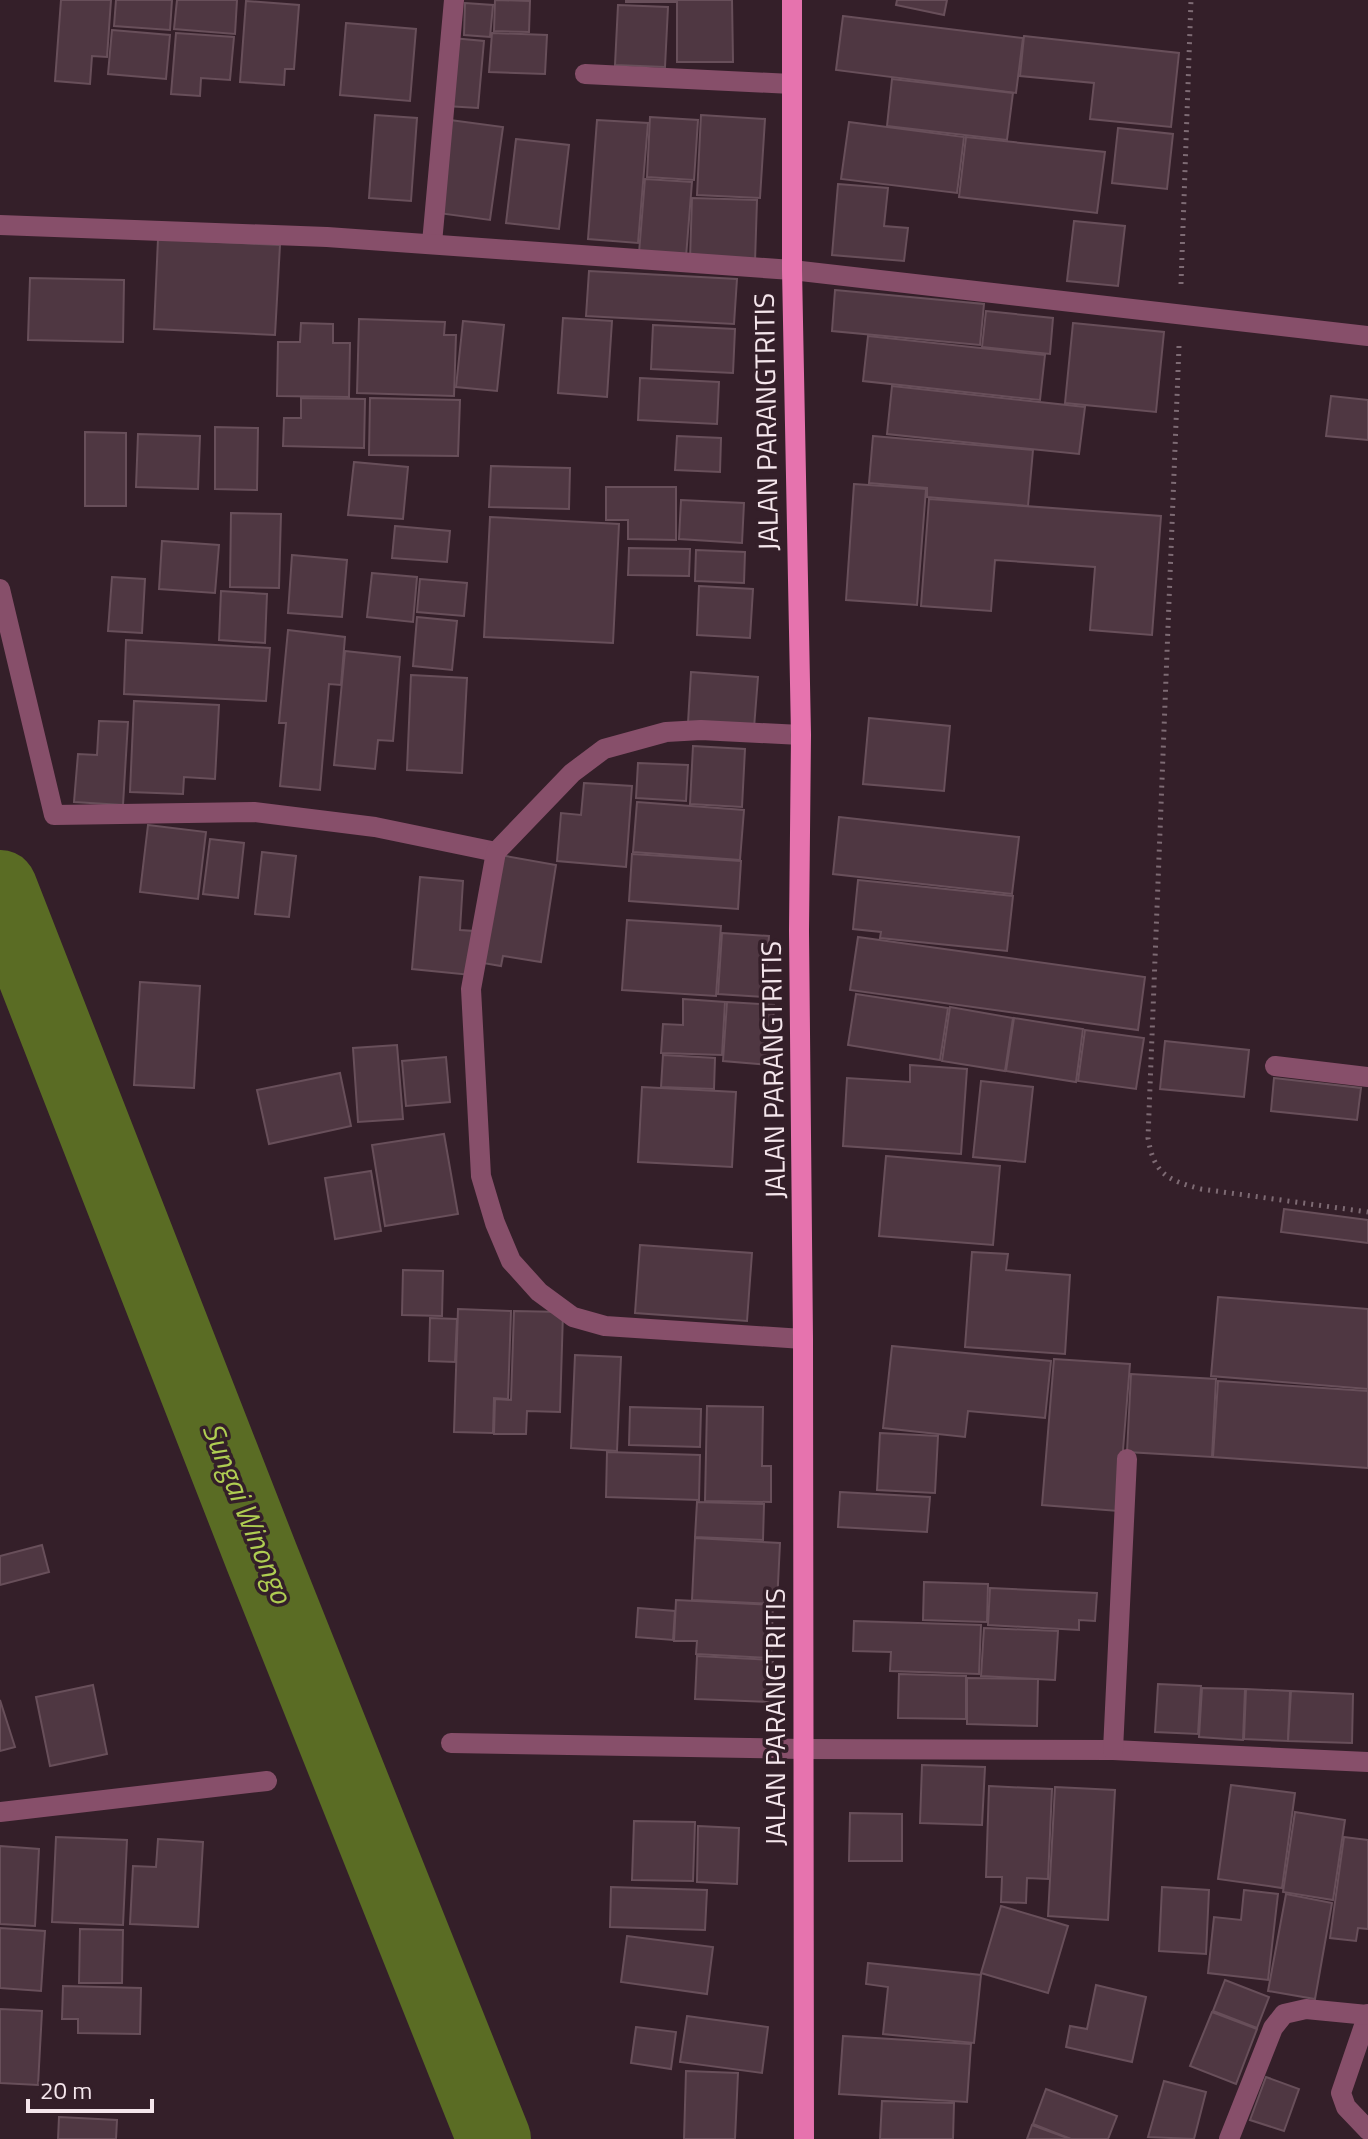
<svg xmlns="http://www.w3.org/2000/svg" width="1368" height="2139" font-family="'Titillium Web',sans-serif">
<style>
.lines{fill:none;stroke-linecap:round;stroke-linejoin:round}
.river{stroke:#5a6c24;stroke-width:74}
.building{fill:#4f3742;stroke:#684f5a;stroke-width:2}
.path{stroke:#7e6b74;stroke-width:5;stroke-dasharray:2 6;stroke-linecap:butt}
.service{stroke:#874f6a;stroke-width:20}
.minor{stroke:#874f6a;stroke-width:20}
.primary{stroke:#e673ae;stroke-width:20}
.labels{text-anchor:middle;stroke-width:7;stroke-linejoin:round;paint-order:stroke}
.street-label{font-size:28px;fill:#f5e6ec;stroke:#341f29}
.water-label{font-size:30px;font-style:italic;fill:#afcd52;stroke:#341f29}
</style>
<rect width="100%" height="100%" fill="#341f29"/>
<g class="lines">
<polyline class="river" points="0,887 262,1558 494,2139"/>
</g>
<g class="building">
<polygon points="61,0 111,0 107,57 92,56 90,84 55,81"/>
<polygon points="116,0 172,0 170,30 114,26"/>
<polygon points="177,0 237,0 235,34 174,29"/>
<polygon points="495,0 530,1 529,32 494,31"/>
<polygon points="626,0 732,0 733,62 677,62 677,2 626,2"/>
<polygon points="897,0 947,0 944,15 896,5"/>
<polygon points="246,1 299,5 294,69 285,69 284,85 240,82"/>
<polygon points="465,3 493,5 490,37 464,35"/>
<polygon points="618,5 668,7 665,67 615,65"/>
<polygon points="843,16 1023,38 1016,93 836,70"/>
<polygon points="346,23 416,29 410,101 340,95"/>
<polygon points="112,30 170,35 166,79 108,74"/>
<polygon points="176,33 234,37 230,80 201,78 200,96 171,94"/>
<polygon points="492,33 547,35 545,74 489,72"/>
<polygon points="1024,36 1179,53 1171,127 1090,119 1094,83 1020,76"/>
<polygon points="452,38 484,41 478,108 446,106"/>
<polygon points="892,79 1013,93 1007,140 887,126"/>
<polygon points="375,115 417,118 411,201 369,198"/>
<polygon points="701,115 765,119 760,198 697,195"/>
<polygon points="650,117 698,120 694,180 647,177"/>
<polygon points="450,120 503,127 490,220 438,213"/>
<polygon points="597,120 648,123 638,243 588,239"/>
<polygon points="849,122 964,137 957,193 841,179"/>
<polygon points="1118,128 1173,134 1167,189 1112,183"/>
<polygon points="966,137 1105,152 1097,213 959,197"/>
<polygon points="516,139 569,145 559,229 506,223"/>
<polygon points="645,179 692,182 686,257 639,253"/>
<polygon points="838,184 888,188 884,226 908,228 904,261 832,255"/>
<polygon points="692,198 757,200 755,262 690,259"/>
<polygon points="1074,221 1125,226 1118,286 1067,281"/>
<polygon points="158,239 280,245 275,335 154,329"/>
<polygon points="589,271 737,279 734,324 586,316"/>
<polygon points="30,278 124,280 123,342 28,340"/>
<polygon points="835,290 984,304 980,345 832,331"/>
<polygon points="986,311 1053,318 1050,354 982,347"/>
<polygon points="563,318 612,321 607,397 558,393"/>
<polygon points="359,319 445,322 444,335 456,335 454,396 357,393"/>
<polygon points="463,321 504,325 497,391 456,387"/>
<polygon points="301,323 333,324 333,343 350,343 349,397 277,396 278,342 300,342"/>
<polygon points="1073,323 1164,332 1156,412 1065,403"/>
<polygon points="653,325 735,329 733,373 651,369"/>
<polygon points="868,336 1045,355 1040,400 863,381"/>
<polygon points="640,378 719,382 717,424 638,420"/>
<polygon points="892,386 1085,407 1079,454 887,434"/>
<polygon points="1331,396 1368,400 1368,440 1326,436"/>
<polygon points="301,398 365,399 364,448 283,446 284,418 301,418"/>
<polygon points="370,398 460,400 458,456 369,455"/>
<polygon points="215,427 258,428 257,490 215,489"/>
<polygon points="85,432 126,433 126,506 85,506"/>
<polygon points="138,434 200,436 198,489 136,487"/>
<polygon points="677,436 721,438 720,472 675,470"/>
<polygon points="873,436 1033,450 1028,506 927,497 927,488 869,483"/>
<polygon points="354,462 408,467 403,519 348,515"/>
<polygon points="491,466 570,468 569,509 489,507"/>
<polygon points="854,484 926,489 917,605 846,600"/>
<polygon points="606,487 676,487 676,540 628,539 628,520 606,520"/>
<polygon points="929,499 1161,516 1152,635 1090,630 1095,567 995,560 991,611 921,606"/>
<polygon points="681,500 744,503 742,543 679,539"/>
<polygon points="231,513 281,514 279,588 230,587"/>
<polygon points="490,517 619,524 613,643 484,637"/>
<polygon points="395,526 450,531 447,562 392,558"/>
<polygon points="162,541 219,545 215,593 159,589"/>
<polygon points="629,548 690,549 689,576 628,575"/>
<polygon points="696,550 745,552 744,583 695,581"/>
<polygon points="292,555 347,560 342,617 288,613"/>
<polygon points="372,573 417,577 413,622 367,617"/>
<polygon points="112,577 145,579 142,633 108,631"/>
<polygon points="420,579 467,583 464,616 417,612"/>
<polygon points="699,586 753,589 750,638 697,635"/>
<polygon points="221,591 267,594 265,643 219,640"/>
<polygon points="417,617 457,621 452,670 413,666"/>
<polygon points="288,630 345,637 341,685 329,684 320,790 280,786 286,723 279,723"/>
<polygon points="126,640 270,648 266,701 124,694"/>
<polygon points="345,651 400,657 393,741 378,740 375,769 334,765"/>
<polygon points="691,672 758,677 754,728 688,723"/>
<polygon points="411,675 467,678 462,773 407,770"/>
<polygon points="134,701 219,705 215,779 184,777 183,794 130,792"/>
<polygon points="869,718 950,726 944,791 863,784"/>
<polygon points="99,721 128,722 123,805 74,802 78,754 97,755"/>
<polygon points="693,746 745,749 742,807 690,804"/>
<polygon points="638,763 688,765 686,801 636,798"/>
<polygon points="584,783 632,786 626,867 557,861 561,813 581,815"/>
<polygon points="637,802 744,810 740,860 633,852"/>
<polygon points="839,817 1019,837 1012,894 833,874"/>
<polygon points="148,825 206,832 198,899 140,892"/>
<polygon points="210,839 244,843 238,898 203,894"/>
<polygon points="262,852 296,856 289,917 255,914"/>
<polygon points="632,854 741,861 738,909 629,901"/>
<polygon points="500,855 556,865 541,962 503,956 501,966 483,963"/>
<polygon points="420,877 463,881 460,930 474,931 471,975 412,969"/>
<polygon points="858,880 1013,896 1007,951 880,938 881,932 853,929"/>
<polygon points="627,920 721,926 716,996 622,990"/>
<polygon points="722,933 769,936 764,997 718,994"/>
<polygon points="858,937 1145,977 1138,1030 850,990"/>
<polygon points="140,982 200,986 194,1088 134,1085"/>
<polygon points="856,994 948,1008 940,1060 848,1045"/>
<polygon points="683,999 725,1002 722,1055 661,1053 663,1024 683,1025"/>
<polygon points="727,1002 774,1005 771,1065 723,1061"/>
<polygon points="950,1007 1013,1018 1005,1071 942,1061"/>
<polygon points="1014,1018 1083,1029 1076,1082 1006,1071"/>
<polygon points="1085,1030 1144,1038 1136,1089 1078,1081"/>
<polygon points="1165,1041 1249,1050 1244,1097 1160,1089"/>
<polygon points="397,1045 403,1119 358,1122 353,1048"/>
<polygon points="663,1055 715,1058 714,1089 661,1087"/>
<polygon points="446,1057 450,1102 406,1106 402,1061"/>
<polygon points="910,1065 967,1069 961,1154 843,1146 847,1078 910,1082"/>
<polygon points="340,1073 351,1126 269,1144 257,1090"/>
<polygon points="1274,1078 1361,1088 1357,1120 1271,1111"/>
<polygon points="981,1081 1033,1087 1025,1162 973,1157"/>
<polygon points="642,1087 736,1092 732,1167 638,1162"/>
<polygon points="444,1134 458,1214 385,1226 372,1145"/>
<polygon points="886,1156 1000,1166 993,1245 879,1236"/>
<polygon points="371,1171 381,1231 335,1239 325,1178"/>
<polygon points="1284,1209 1368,1220 1368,1243 1281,1232"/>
<polygon points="640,1245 752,1253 747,1321 635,1313"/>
<polygon points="972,1252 1008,1254 1006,1270 1070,1275 1065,1354 965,1347"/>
<polygon points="403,1270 443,1271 442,1316 402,1315"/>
<polygon points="1218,1297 1368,1309 1368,1389 1211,1376"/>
<polygon points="458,1309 511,1311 508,1399 494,1398 493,1433 454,1432"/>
<polygon points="514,1311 563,1312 560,1412 527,1411 526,1434 494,1434 495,1399 511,1400"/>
<polygon points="430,1318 457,1319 455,1362 429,1361"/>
<polygon points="892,1346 1051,1361 1045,1418 968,1411 965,1437 883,1428"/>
<polygon points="575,1355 621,1357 617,1451 571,1448"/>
<polygon points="1054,1359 1130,1364 1118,1511 1042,1505"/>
<polygon points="1131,1374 1216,1379 1212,1457 1127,1452"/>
<polygon points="1218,1381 1368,1391 1368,1468 1213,1457"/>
<polygon points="707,1406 763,1407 762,1466 771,1466 771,1502 705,1501"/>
<polygon points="630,1407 701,1409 700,1447 629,1445"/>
<polygon points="880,1433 938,1436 935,1493 877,1490"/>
<polygon points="607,1452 700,1455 699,1500 606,1497"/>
<polygon points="840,1492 930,1497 927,1532 838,1527"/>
<polygon points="697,1502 764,1504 763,1540 695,1537"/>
<polygon points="695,1538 780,1543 777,1604 692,1600"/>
<polygon points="42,1545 49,1572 0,1585 0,1556"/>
<polygon points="924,1582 988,1584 987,1622 923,1620"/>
<polygon points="990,1588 1097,1593 1095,1621 1079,1620 1079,1630 988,1625"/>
<polygon points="676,1600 773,1605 771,1658 696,1654 697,1641 674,1641"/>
<polygon points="638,1608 675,1611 673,1640 636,1637"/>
<polygon points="854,1621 981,1625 979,1674 890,1671 891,1652 853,1651"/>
<polygon points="984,1628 1058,1631 1055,1680 981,1676"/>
<polygon points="697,1656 773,1660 772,1702 695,1699"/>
<polygon points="899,1674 966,1676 966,1719 898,1718"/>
<polygon points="967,1678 1038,1679 1037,1726 967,1724"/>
<polygon points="1158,1684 1201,1686 1198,1734 1155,1732"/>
<polygon points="93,1685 107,1754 50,1766 36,1697"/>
<polygon points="1202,1688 1245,1689 1243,1740 1199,1737"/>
<polygon points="1246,1689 1290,1691 1288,1741 1244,1739"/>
<polygon points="1291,1691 1353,1694 1352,1743 1288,1741"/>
<polygon points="0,1700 15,1747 0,1751"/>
<polygon points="922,1765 985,1767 982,1825 920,1823"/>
<polygon points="1231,1785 1295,1793 1282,1888 1218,1879"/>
<polygon points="989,1786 1052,1789 1048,1879 1027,1878 1026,1903 1001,1902 1002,1877 986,1877"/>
<polygon points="1055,1787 1115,1790 1108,1920 1048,1916"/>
<polygon points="1295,1812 1345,1820 1333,1900 1283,1892"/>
<polygon points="850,1813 902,1814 902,1861 849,1861"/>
<polygon points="634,1821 695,1822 693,1881 632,1880"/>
<polygon points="698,1826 739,1828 737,1884 697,1882"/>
<polygon points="56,1837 127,1840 123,1925 52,1922"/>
<polygon points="1344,1837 1368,1840 1368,1929 1358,1928 1356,1941 1330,1938"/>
<polygon points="158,1839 203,1842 198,1927 130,1924 133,1866 156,1867"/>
<polygon points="0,1846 39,1849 35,1926 0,1924"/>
<polygon points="611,1887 707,1890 705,1930 610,1927"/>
<polygon points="1162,1887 1209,1890 1206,1954 1159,1951"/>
<polygon points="1244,1890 1278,1894 1268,1980 1208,1973 1214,1917 1241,1920"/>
<polygon points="1286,1894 1332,1903 1315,1999 1268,1991"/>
<polygon points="1001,1906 1068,1926 1048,1993 981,1973"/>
<polygon points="0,1928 45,1931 41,1991 0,1988"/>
<polygon points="80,1929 123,1930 122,1983 79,1983"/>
<polygon points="627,1936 713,1947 707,1994 621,1982"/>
<polygon points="868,1963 981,1975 974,2043 883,2034 888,1987 866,1984"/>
<polygon points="1225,1980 1269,1997 1257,2028 1213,2011"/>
<polygon points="1096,1985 1146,1997 1132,2062 1066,2047 1070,2026 1087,2029"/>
<polygon points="63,1986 141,1988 140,2034 78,2033 78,2019 62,2019"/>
<polygon points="0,2009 42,2011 38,2085 0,2083"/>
<polygon points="1212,2012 1257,2029 1236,2084 1190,2066"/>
<polygon points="687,2016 768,2027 762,2073 680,2062"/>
<polygon points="636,2027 676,2032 671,2069 631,2063"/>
<polygon points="843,2036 971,2044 967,2102 839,2094"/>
<polygon points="686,2071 738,2073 735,2139 684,2139"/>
<polygon points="1266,2077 1299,2089 1284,2131 1250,2120"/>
<polygon points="1164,2081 1206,2092 1194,2139 1148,2137"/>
<polygon points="1046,2089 1117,2116 1108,2139 1071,2139 1033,2124"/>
<polygon points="882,2101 954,2103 953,2139 880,2139"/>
<polygon points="59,2117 117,2120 116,2139 58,2139"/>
<polygon points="1032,2125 1070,2139 1027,2139"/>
</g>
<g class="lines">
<g class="path">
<polyline points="1181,284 1191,0"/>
<path d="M 1179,346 L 1148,1138 C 1154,1174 1167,1180 1201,1189 L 1368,1212"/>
</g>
<g class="service">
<polyline points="432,243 454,0"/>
<polyline points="1275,1066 1368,1077"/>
</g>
<g class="minor">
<polyline points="585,74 792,84"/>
<polyline points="0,225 327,237 792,270 1368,336"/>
<polyline points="0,589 54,815 254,812 375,827 496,852"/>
<polyline points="801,735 701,730 666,732 604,749 572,773 496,852 471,989 481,1176 495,1223 511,1261 539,1292 573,1317 605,1326 803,1339"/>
<polyline points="451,1743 802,1749 1113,1750 1368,1762"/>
<polyline points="1113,1750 1127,1459"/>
<polyline points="0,1812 267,1781"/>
<polyline points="1368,2014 1341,2093 1346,2107 1368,2130"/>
<polyline points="1229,2139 1273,2028 1284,2014 1306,2009 1368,2015"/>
</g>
<polyline class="primary" points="792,0 792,270 801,735 799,931 803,1339 804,2139"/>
</g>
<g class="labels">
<g class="street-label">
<text transform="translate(766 422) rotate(-91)" y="10">JALAN PARANGTRITIS</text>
<text transform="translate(773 1070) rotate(-91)" y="10">JALAN PARANGTRITIS</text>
<text transform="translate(775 1717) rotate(-90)" y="10">JALAN PARANGTRITIS</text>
</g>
<g class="water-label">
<text transform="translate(247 1513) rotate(68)" y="10">Sungai Winongo</text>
</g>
</g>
<path d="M28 2099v12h124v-12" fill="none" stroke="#f5e6ec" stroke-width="4"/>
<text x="40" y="2099" font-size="24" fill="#f5e6ec" stroke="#341f29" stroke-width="6" paint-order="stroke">20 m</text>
</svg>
